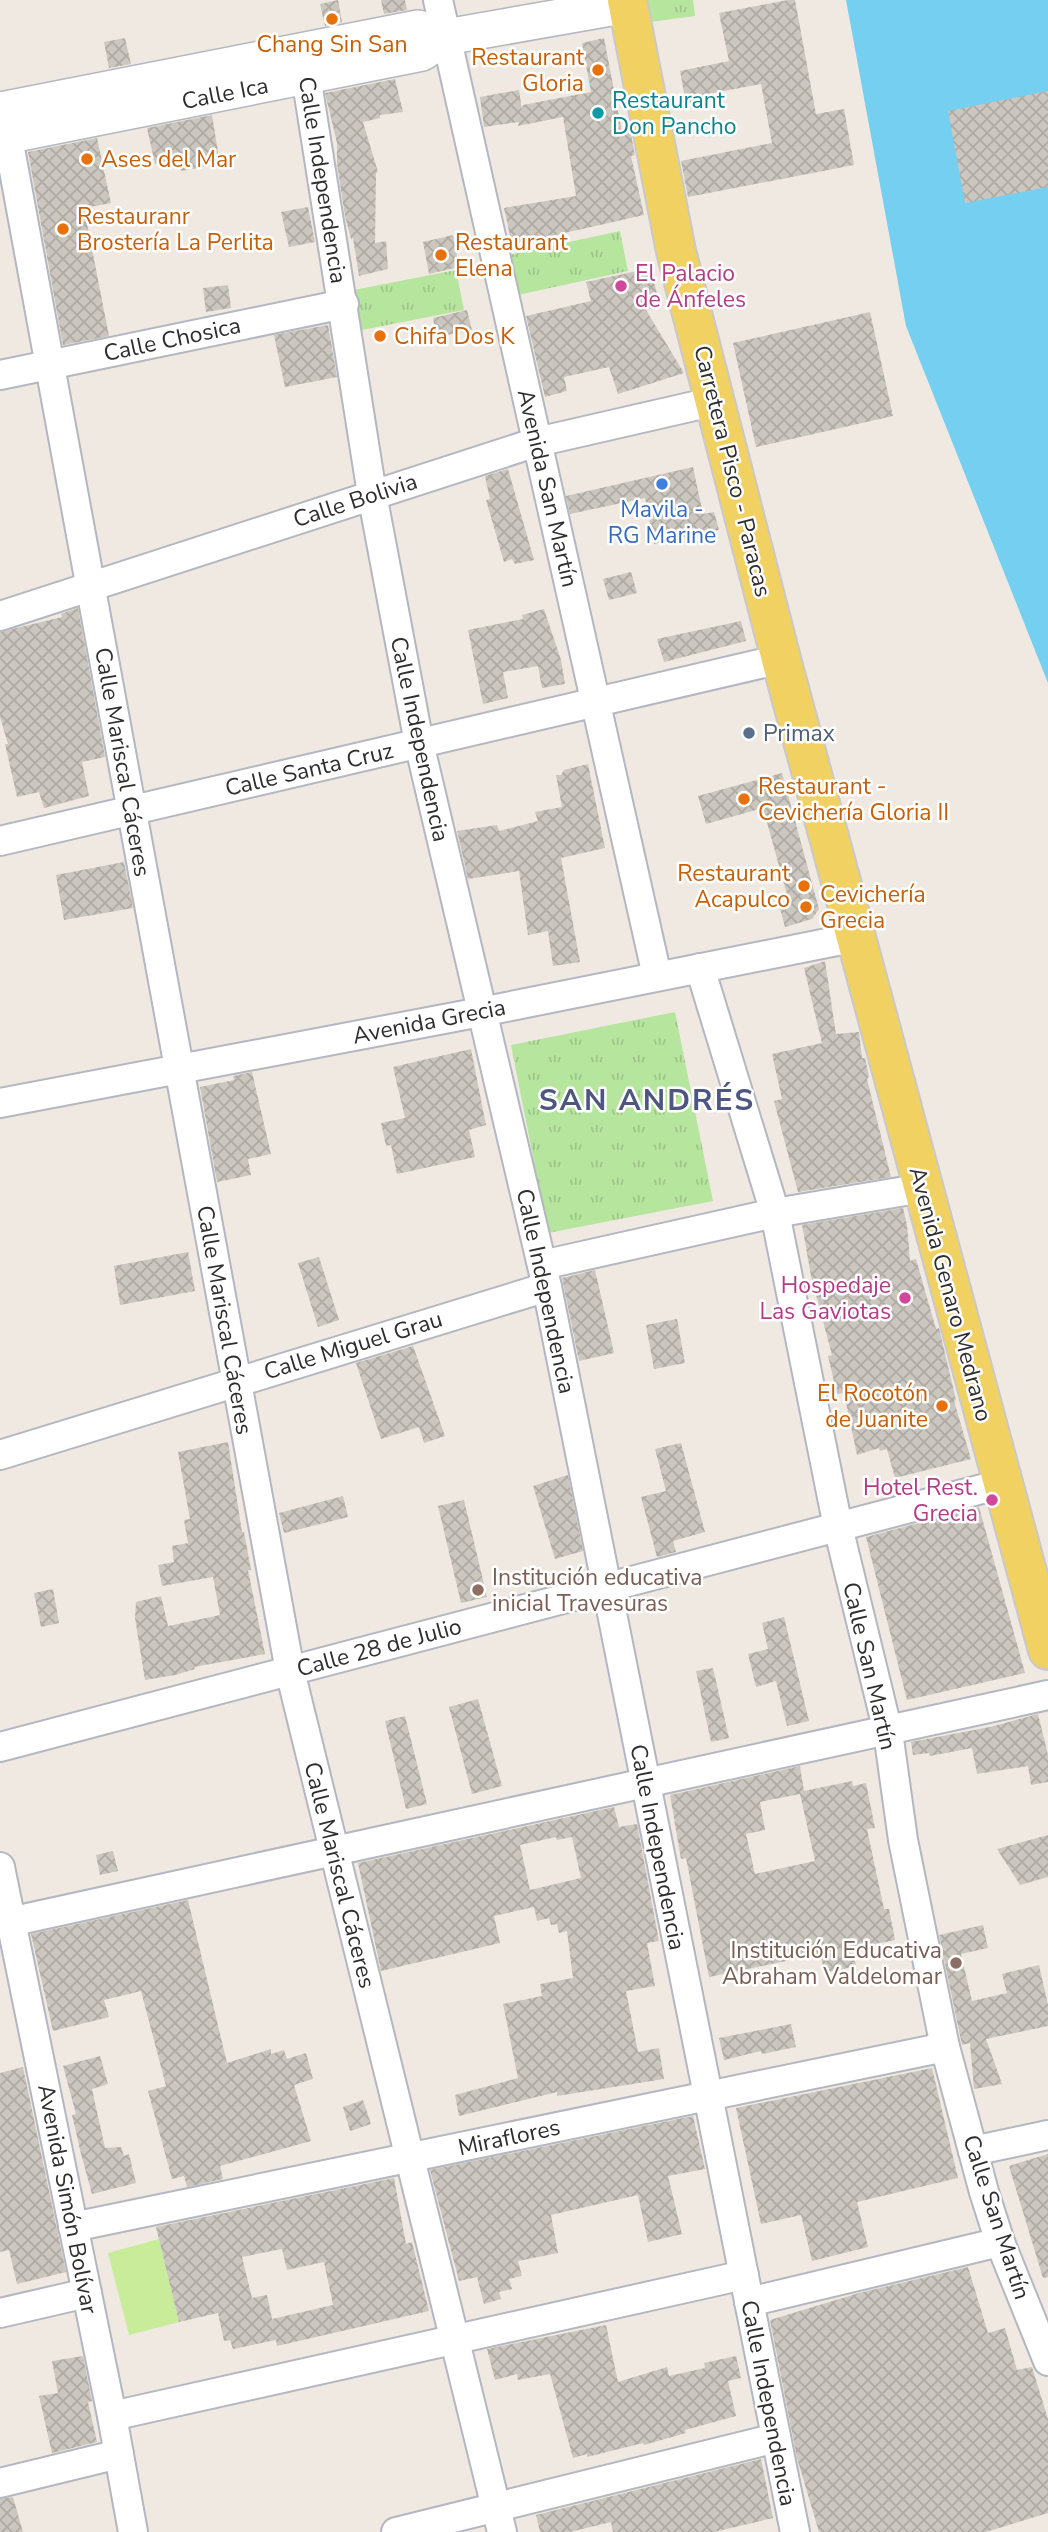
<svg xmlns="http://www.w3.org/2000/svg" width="1048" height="2532" font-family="'Nunito Sans',sans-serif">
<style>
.park{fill:url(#park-tufts)}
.pitch{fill:#c9ec9a}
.water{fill:#75cff0}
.building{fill:url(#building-cross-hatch);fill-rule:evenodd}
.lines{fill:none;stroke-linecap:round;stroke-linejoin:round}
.minor-casing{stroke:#b4b7c1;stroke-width:32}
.tertiary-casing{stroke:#b4b7c1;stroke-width:38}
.primary-casing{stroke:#c9c9c9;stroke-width:42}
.minor{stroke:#fff;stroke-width:28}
.tertiary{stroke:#fff;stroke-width:35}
.primary{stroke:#f2d163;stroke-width:38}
.food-dot{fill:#e8710a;stroke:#fff;stroke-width:2.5}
.culture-dot{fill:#0f9aa8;stroke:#fff;stroke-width:2.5}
.hotel-dot{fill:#d1479c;stroke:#fff;stroke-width:2.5}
.shop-dot{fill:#3f7fe0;stroke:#fff;stroke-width:2.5}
.service-dot{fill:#5c6f8a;stroke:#fff;stroke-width:2.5}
.education-dot{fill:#8d6e63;stroke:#fff;stroke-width:2.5}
.labels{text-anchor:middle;stroke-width:5;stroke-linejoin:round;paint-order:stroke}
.food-label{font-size:23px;fill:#c56008;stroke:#fff;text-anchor:start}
.street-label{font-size:23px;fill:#2e2e2e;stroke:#fff}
.culture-label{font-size:23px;fill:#0d838f;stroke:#fff;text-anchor:start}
.hotel-label{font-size:23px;fill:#b23c85;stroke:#fff;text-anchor:end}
.shop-label{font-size:23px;fill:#366cbe;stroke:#fff}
.service-label{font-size:23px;fill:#4e5e75;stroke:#fff;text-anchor:start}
.education-label{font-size:23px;fill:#785e54;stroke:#fff;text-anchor:start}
.district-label{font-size:30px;font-weight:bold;letter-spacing:2px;fill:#4d5680;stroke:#fff}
</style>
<defs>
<pattern id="park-tufts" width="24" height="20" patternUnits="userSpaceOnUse" patternTransform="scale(1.75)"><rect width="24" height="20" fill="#b6e59e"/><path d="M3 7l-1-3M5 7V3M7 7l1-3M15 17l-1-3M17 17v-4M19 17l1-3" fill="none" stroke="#9dc588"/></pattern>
<pattern id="building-cross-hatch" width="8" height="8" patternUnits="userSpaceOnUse" patternTransform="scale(1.75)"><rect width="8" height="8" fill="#cbc7bf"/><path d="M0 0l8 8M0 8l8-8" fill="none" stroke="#afaba4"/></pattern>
</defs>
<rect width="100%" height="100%" fill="#efe9e1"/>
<g class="park">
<polygon points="647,0 693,0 695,16 650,22"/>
<polygon points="620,231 628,271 513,296 505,256"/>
<polygon points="456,270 464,310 362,330 354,290"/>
<polygon points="675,1012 713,1201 548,1233 511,1045"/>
</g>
<polygon class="pitch" points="159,2239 179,2322 129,2335 108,2253"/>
<polygon class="water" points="846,0 1048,0 1048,683 906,326"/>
<g class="building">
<polygon points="338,0 342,22 325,26 320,4"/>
<polygon points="381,0 405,0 407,10 384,14"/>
<polygon points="788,0 795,0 816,114 844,109 854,165 688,197 681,161 772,143 761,84 708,94 709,99 686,103 680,71 729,61 719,13"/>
<polygon points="125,38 131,64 109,68 104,42"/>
<polygon points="604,38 622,132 630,130 635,155 631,156 644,215 512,245 504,208 576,196 563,117 518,126 519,122 484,127 480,97 519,90 522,110 523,105 591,92 582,43"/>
<polygon points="395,79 403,112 380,115 380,118 363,122 378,172 376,173 375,243 386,241 388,269 359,276 353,238 351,239 345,216 337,164 337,143 325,93"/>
<polygon points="1048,91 1048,187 965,203 948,111"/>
<polygon points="212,115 220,164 181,171 179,159 155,164 147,128"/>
<polygon points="97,138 111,203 84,208 109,336 63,345 28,152"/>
<polygon points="308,207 315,242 289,247 281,212"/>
<polygon points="453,235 459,267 429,274 423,242"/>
<polygon points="651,268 660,307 646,310 684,373 618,394 609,367 564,377 567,391 545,397 526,316 591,301 586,282"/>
<polygon points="228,285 231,308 206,312 203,288"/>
<polygon points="467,310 472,330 437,337 433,318"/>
<polygon points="870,312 893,416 756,447 733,343"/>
<polygon points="328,325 337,377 285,387 274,335"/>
<polygon points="693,467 703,514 714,512 719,530 654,544 645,498 570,514 566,496"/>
<polygon points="508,469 534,560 515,564 512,559 504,562 486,500 490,499 485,476"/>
<polygon points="631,572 637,593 609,600 603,579"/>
<polygon points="78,608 105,757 82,762 89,796 44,808 39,792 17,797 5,744 8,744 0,717 0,632 62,617 61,614"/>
<polygon points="544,609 561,660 565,684 542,688 538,666 503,672 508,698 483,704 468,630 523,619 522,615"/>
<polygon points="741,621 746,641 664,662 657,639"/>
<polygon points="588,764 605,848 561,858 580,962 553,966 548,931 528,935 519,871 468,879 457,831 497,825 499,831 538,821 535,812 562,807 556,775 561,775 564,770"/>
<polygon points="782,773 819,909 812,919 785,927 779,905 789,902 763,808 706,824 698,796"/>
<polygon points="124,862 133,908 64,920 56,875"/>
<polygon points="825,961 836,1034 859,1032 862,1058 865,1058 869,1076 867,1079 891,1177 798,1192 774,1101 782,1099 772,1054 822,1043 804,968"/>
<polygon points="471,1049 486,1125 469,1130 475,1157 397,1174 391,1145 386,1146 381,1123 405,1118 393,1067"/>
<polygon points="252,1072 271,1154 248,1159 251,1175 217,1182 200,1087 234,1080 233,1076"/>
<polygon points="903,1208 907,1225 910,1261 916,1259 936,1329 939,1328 956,1400 954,1401 971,1459 895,1478 887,1449 880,1451 879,1448 857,1455 844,1393 837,1394 828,1356 832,1355 811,1276 802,1225"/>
<polygon points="188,1252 195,1291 120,1305 114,1266"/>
<polygon points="319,1257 339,1320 318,1327 298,1263"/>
<polygon points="595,1270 614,1353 579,1361 562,1278"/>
<polygon points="677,1319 685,1363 654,1369 646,1325"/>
<polygon points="413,1346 445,1436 424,1443 419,1427 381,1439 356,1363"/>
<polygon points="228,1442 242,1532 244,1532 251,1570 248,1570 265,1654 194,1667 195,1669 175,1675 145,1680 135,1618 136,1602 161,1596 168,1626 220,1615 213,1577 162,1586 158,1565 174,1562 172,1546 188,1543 184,1520 190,1519 178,1452"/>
<polygon points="681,1443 705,1532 673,1541 676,1552 657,1557 641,1497 666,1491 655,1449"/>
<polygon points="568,1475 583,1551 555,1559 533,1486"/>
<polygon points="343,1496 348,1517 284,1533 279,1513"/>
<polygon points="464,1500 487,1597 461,1603 438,1506"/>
<polygon points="979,1507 1025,1673 907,1700 866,1537"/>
<polygon points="53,1589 59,1623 41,1627 34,1593"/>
<polygon points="784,1617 809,1721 787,1726 776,1681 756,1687 748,1654 768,1649 762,1623"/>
<polygon points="713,1668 729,1738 711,1742 696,1671"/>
<polygon points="478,1699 502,1786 472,1794 449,1707"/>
<polygon points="1038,1714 1048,1755 1048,1782 1031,1785 1028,1766 977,1774 972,1748 930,1756 929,1753 913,1755 911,1742 990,1727"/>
<polygon points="405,1716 427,1804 406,1809 385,1721"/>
<path d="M 800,1766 L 804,1791 L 852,1781 L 853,1786 L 866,1783 L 875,1828 L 867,1829 L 884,1909 L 889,1909 L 895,1940 L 852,1949 L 856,1966 L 825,1973 L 820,1954 L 709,1977 L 686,1858 L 681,1859 L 670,1795 ZM 800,1794 L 815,1861 L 755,1874 L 746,1834 L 765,1830 L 760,1802 Z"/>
<path d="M 614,1807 L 619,1827 L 637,1824 L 659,1941 L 647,1943 L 655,1986 L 626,1991 L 638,2052 L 659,2048 L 664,2079 L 557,2096 L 557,2092 L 459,2116 L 455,2095 L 518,2078 L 503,2004 L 542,1996 L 540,1984 L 573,1978 L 567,1931 L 559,1933 L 557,1924 L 551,1925 L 549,1918 L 537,1921 L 534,1907 L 494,1916 L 500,1943 L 381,1971 L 358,1863 ZM 556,1837 L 557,1840 L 572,1837 L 581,1878 L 530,1890 L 520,1845 Z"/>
<polygon points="1048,1835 1048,1877 1020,1885 997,1849"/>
<polygon points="113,1851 118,1871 100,1875 96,1855"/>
<polygon points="188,1900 227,2063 271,2049 271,2054 284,2050 287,2059 306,2053 313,2079 294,2085 311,2141 220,2166 223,2179 187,2187 184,2176 172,2179 148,2091 166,2086 141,1991 104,2000 109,2017 53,2031 31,1934"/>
<polygon points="983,1925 988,1948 961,1954 972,2001 1007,1993 1002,1974 1039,1965 1048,2005 1048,2026 986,2039 1002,2084 974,2089 970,2043 962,2045 939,1935"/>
<polygon points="791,2024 796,2047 762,2054 761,2051 724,2060 719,2038"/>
<polygon points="100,2056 108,2084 92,2089 105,2148 121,2147 124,2156 129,2154 136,2183 92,2194 81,2154 72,2115 76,2114 63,2066"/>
<polygon points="23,2067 66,2272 17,2284 9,2250 0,2252 0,2073"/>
<polygon points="932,2068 958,2178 857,2202 868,2247 812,2261 801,2215 761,2224 736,2108"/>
<polygon points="363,2100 371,2124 350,2131 343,2107"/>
<polygon points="693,2116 705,2169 668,2176 682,2234 648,2242 638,2195 551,2215 558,2253 518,2261 522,2276 509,2279 512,2289 499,2292 501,2299 484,2304 477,2277 459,2281 430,2170"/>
<polygon points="1048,2154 1048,2277 1043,2278 1009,2166"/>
<path d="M 394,2178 L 406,2244 L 412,2242 L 429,2311 L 277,2346 L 276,2340 L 233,2349 L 230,2340 L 224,2341 L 218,2313 L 179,2322 L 156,2227 ZM 282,2249 L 287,2270 L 324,2262 L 333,2305 L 272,2319 L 267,2295 L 252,2298 L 242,2257 Z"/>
<polygon points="968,2267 988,2333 1005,2328 1017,2370 1032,2367 1048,2419 1048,2513 986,2532 819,2532 797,2458 770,2320 859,2293"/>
<polygon points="606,2325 618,2382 667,2367 669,2376 705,2368 704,2363 736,2356 741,2378 728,2381 736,2416 685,2430 686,2433 644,2445 643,2443 587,2457 587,2454 573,2458 550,2374 518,2380 517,2374 495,2380 487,2349"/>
<polygon points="83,2356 92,2401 88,2402 97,2442 52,2453 39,2396 58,2393 52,2361"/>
<polygon points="761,2459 773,2518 714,2532 613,2532 611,2522 570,2532 540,2532 536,2515"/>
<polygon points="13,2497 23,2532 0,2532 0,2499"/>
</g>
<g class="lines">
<g class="minor-casing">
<g id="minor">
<polyline points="438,0 657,976"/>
<polyline points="303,57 372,494 419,743 547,1287 795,2532"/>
<polyline points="4,116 290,1671 502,2532"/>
<polyline points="0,375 344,304"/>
<polyline points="0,616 537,442 716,401"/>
<polyline points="0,841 781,659"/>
<polyline points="700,968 775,1213 838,1527 888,1732 903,1840 945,2047 984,2192 1000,2242 1048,2361"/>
<polyline points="0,1103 481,1012 857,937"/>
<polyline points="542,1265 775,1213 923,1188"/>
<polyline points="0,1455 547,1287"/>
<polyline points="0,1747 1001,1484"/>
<polyline points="0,1867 112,2416 133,2532"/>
<polyline points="0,1924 1048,1695"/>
<polyline points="973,2151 1048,2135"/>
<polyline points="73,2227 945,2047"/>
<polyline points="749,2302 1000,2242"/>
<polyline points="0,2313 87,2293"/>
<polyline points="112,2416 744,2275"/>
<polyline points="0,2483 119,2454"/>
<polyline points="396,2532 776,2438"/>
</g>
</g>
<g class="tertiary-casing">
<g id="tertiary">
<polyline points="0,110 418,28 446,37"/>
<polyline points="0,137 422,53 446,37 628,5"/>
</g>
</g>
<g class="primary-casing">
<polyline id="primary" points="627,0 676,251 781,659 1048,1650"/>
</g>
<use href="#minor" class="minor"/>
<use href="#tertiary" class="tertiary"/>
<use href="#primary" class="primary"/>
</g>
<g class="food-dot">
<circle cx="332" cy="19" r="7"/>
<circle cx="598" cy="70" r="7"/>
<circle cx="87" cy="159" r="7"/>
<circle cx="63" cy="229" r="7"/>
<circle cx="441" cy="255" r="7"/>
<circle cx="380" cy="336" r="7"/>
<circle cx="744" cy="799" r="7"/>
<circle cx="804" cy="886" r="7"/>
<circle cx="806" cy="907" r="7"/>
<circle cx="942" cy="1406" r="7"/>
</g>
<circle class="culture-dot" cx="598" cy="113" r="7"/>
<g class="hotel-dot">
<circle cx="621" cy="286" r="7"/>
<circle cx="905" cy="1298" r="7"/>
<circle cx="992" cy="1500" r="7"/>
</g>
<circle class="shop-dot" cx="662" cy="484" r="7"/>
<circle class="service-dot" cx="749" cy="733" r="7"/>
<g class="education-dot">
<circle cx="478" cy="1590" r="7"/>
<circle cx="956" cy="1963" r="7"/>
</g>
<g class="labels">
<g class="food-label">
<text x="332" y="52" text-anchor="middle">Chang Sin San</text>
<text x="584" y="65" text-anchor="end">Restaurant<tspan x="584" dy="26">Gloria</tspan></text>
<text x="101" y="167">Ases del Mar</text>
<text x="77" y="224">Restauranr<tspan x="77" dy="26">Brostería La Perlita</tspan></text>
<text x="455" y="250">Restaurant<tspan x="455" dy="26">Elena</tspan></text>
<text x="394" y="344">Chifa Dos K</text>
<text x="758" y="794">Restaurant -<tspan x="758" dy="26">Cevichería Gloria II</tspan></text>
<text x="790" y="881" text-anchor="end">Restaurant<tspan x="790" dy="26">Acapulco</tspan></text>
<text x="820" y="902">Cevichería<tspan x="820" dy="26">Grecia</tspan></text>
<text x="928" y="1401" text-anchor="end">El Rocotón<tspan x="928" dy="26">de Juanite</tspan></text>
</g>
<g class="street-label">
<text transform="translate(225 93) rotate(-11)" y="8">Calle Ica</text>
<text transform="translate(323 180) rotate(81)" y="8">Calle Independencia</text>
<text transform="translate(172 339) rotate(-12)" y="8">Calle Chosica</text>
<text transform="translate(733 471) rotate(76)" y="8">Carretera Pisco - Paracas</text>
<text transform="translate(548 488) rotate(77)" y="8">Avenida San Martín</text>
<text transform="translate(355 500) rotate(-18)" y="8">Calle Bolivia</text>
<text transform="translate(420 739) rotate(78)" y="8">Calle Independencia</text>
<text transform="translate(123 762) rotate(80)" y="8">Calle Mariscal Cáceres</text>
<text transform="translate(309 769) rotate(-13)" y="8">Calle Santa Cruz</text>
<text transform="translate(429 1021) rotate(-11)" y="8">Avenida Grecia</text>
<text transform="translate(546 1291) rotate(78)" y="8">Calle Independencia</text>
<text transform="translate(951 1294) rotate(75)" y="8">Avenida Genaro Medrano</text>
<text transform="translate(225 1320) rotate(80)" y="8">Calle Mariscal Cáceres</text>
<text transform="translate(353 1345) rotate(-17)" y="8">Calle Miguel Grau</text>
<text transform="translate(379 1647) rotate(-15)" y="8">Calle 28 de Julio</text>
<text transform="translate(870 1666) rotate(77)" y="8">Calle San Martín</text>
<text transform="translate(658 1847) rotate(79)" y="8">Calle Independencia</text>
<text transform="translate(340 1875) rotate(76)" y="8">Calle Mariscal Cáceres</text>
<text transform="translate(509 2137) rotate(-12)" y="8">Miraflores</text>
<text transform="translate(68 2199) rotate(79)" y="8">Avenida Simón Bolívar</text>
<text transform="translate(997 2217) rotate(72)" y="8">Calle San Martín</text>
<text transform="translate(769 2403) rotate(79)" y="8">Calle Independencia</text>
</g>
<g class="culture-label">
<text x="612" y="108">Restaurant<tspan x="612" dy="26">Don Pancho</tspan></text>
</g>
<g class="hotel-label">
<text x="635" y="281" text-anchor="start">El Palacio<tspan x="635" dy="26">de Ánfeles</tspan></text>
<text x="891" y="1293">Hospedaje<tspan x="891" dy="26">Las Gaviotas</tspan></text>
<text x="978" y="1495">Hotel Rest.<tspan x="978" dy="26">Grecia</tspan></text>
</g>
<g class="shop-label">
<text x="662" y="517">Mavila -<tspan x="662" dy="26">RG Marine</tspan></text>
</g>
<g class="service-label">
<text x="763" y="741">Primax</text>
</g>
<g class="education-label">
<text x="492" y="1585">Institución educativa<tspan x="492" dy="26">inicial Travesuras</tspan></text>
<text x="942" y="1958" text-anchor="end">Institución Educativa<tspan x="942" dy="26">Abraham Valdelomar</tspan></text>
</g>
<g class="district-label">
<text x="647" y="1110">SAN ANDRÉS</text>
</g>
</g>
</svg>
